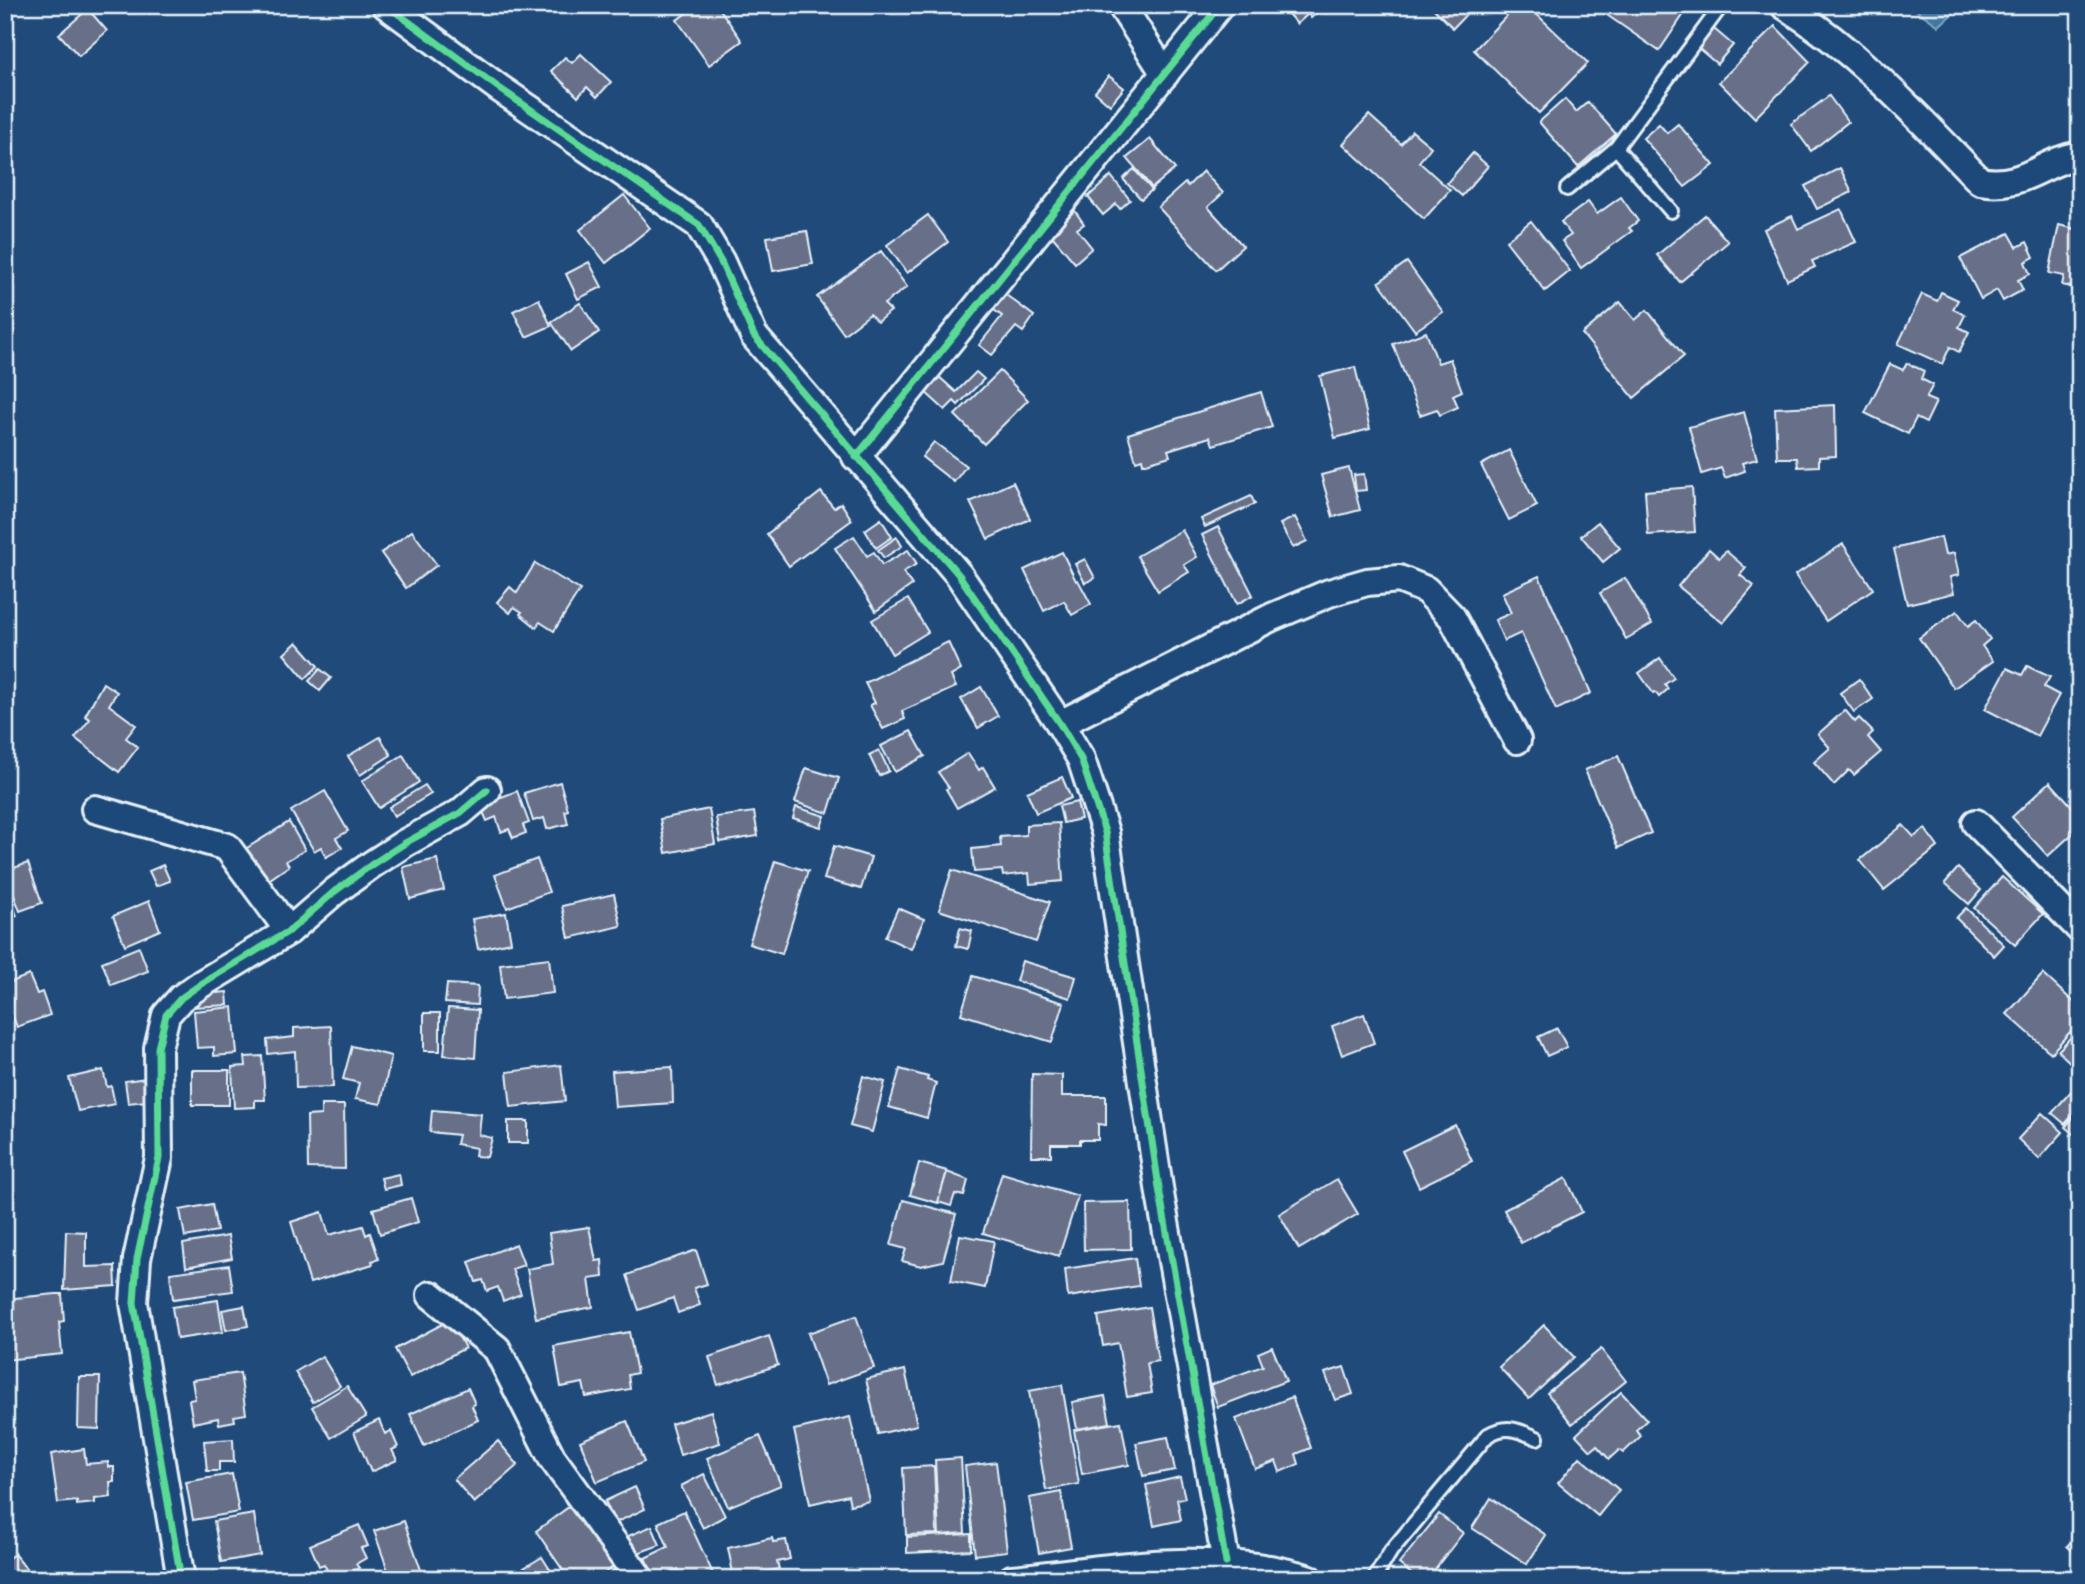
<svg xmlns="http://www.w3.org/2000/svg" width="2085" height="1584" font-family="'Balsamiq Sans',sans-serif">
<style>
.water{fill:#4378a0;stroke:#85a8c3;stroke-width:2}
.building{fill:#676f89;stroke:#e8f1f8;stroke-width:2}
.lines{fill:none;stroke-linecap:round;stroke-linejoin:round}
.service-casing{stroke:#e8f1f8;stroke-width:18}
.minor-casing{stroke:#e8f1f8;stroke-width:32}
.service{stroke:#1f4a7a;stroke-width:12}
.minor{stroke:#1f4a7a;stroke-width:26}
.cycleway-casing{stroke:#1f4a7a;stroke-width:11}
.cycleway{stroke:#5adb95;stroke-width:7}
</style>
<rect width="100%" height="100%" fill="#1f4a7a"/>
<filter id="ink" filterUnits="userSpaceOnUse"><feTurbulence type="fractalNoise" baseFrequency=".0143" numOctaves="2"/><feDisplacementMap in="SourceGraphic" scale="14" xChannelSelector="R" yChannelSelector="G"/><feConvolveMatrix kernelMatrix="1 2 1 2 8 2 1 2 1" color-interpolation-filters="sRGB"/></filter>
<g filter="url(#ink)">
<polygon class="water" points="1909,5 1962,5 1939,26"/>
<g class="building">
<polygon points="697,5 717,5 742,41 709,65 677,20"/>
<polygon points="1280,5 1318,5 1321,9 1311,18 1308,14 1297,24"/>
<polygon points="1430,5 1475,5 1453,28"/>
<polygon points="1517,5 1527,5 1588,63 1539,113 1474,50"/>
<polygon points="1609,5 1655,5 1662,10 1666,5 1677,5 1686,11 1659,51 1604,13"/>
<polygon points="88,9 107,31 79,56 59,34"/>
<polygon points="1775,26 1810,62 1755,118 1719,82"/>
<polygon points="1714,29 1733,45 1717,64 1698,48"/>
<polygon points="581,54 611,82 597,97 587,87 578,97 551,71 565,57 572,63"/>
<polygon points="1109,76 1124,88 1110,105 1095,92"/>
<polygon points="1829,96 1848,122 1811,151 1791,124"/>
<polygon points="1565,99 1576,112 1588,102 1616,134 1578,167 1539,122"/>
<polygon points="1369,115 1401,144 1412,131 1431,147 1419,162 1450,190 1424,219 1343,144"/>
<polygon points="1659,124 1667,133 1678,124 1714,165 1685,187 1643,138"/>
<polygon points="1150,139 1175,169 1152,188 1127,158"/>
<polygon points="1473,153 1488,166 1462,196 1447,183"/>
<polygon points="1840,168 1852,192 1817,209 1805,186"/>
<polygon points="1134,169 1152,190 1141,199 1123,179"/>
<polygon points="1203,171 1223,193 1208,207 1243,246 1216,270 1158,207 1185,183 1188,186"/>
<polygon points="1111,176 1130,200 1120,209 1116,204 1103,215 1088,197"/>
<polygon points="624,195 650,228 606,263 580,230"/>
<polygon points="1621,197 1638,221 1629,228 1632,231 1581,268 1562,241 1571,235 1561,222 1588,202 1597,214"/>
<polygon points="1841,209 1856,242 1812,261 1815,267 1787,280 1764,229 1792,216 1798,229"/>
<polygon points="1075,211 1084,224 1077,229 1092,248 1075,263 1047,230 1065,215 1067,217"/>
<polygon points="928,215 948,242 907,273 887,245"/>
<polygon points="1705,215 1728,242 1680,282 1657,255"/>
<polygon points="1531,221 1570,271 1545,291 1506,241"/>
<polygon points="2059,225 2080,230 2080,289 2062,285 2064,276 2049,273"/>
<polygon points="807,231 813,264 773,271 767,237"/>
<polygon points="2009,233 2017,247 2027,242 2034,257 2025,262 2030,274 2018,280 2023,290 2003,301 1997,290 1981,299 1960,258"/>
<polygon points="881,251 907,287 884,304 891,311 877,322 870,314 844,334 817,297"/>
<polygon points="589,262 602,287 578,299 566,274"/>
<polygon points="1407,262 1443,312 1415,331 1379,282"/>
<polygon points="1002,292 1034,316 1023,332 1016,327 992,355 979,345 1002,316 990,307"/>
<polygon points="1941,292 1958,300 1953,309 1965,315 1959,327 1969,332 1959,352 1950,347 1942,364 1898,344 1922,294 1937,301"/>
<polygon points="539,299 551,326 526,337 513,311"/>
<polygon points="1620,302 1635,320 1647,310 1684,356 1634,398 1582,334"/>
<polygon points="580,303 599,332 571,351 551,322"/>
<polygon points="1426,332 1438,363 1450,359 1462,391 1453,395 1458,407 1440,415 1437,409 1420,415 1393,344"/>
<polygon points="1907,363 1924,371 1921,379 1933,385 1926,398 1936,402 1926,423 1916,418 1908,434 1865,413 1890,364 1903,370"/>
<polygon points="1355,367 1370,429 1335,438 1320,376"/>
<polygon points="1000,371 1028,400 984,444 955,415"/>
<polygon points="976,372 984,379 958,405 954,401 945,410 924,391 937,375 956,392"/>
<polygon points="1261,392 1272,427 1213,445 1210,437 1168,450 1170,456 1143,464 1142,459 1136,461 1128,434"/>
<polygon points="1835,405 1836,456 1819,457 1819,466 1798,467 1797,458 1777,458 1775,408"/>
<polygon points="1744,412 1757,459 1742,463 1745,471 1725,478 1721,468 1702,474 1689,427"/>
<polygon points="934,442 966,466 954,482 922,457"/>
<polygon points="1509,450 1537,506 1509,520 1481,465"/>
<polygon points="1349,468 1360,510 1333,517 1321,475"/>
<polygon points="1364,474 1366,490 1356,491 1354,475"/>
<polygon points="1013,482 1030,519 988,539 970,502"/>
<polygon points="1692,487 1695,532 1648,535 1645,491"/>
<polygon points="821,492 834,508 841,503 852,520 789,566 767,534"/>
<polygon points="1251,496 1255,504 1205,527 1201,519"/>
<polygon points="1295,517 1307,541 1293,548 1280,524"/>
<polygon points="881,519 892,537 876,548 865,530"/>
<polygon points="1598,522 1620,548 1603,562 1581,536"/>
<polygon points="1218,527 1253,595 1237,604 1202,535"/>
<polygon points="1182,530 1197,557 1184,565 1189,572 1158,591 1137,556"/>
<polygon points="412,531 437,565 406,588 381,553"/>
<polygon points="854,536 867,556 874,552 882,565 908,550 917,564 903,572 912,585 876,611 835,548"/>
<polygon points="897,537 902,546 884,558 878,550"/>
<polygon points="1941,537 1945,555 1954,553 1959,575 1950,577 1954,593 1907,604 1894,549"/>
<polygon points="1843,544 1873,589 1826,621 1795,575"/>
<polygon points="1709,549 1719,558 1726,551 1746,568 1740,575 1754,586 1723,623 1678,586"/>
<polygon points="1062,552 1076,581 1078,580 1091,604 1072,615 1064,601 1044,611 1024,570"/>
<polygon points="1085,559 1095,578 1085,583 1075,564"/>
<polygon points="535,563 580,590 554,631 540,622 536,627 520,614 522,612 514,607 510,613 497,602 510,587 517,593"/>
<polygon points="1539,576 1591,693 1556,710 1521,633 1504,641 1495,620 1511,613 1502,593"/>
<polygon points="1625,578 1652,624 1626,639 1600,593"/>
<polygon points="908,599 928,632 892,654 872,620"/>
<polygon points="1957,611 1968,626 1976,620 1990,639 1982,646 1993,661 1954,688 1919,638"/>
<polygon points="297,642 318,666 305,679 284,654"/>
<polygon points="948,642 961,670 951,676 956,687 902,711 905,719 883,729 870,705 875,703 865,683"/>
<polygon points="1660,658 1674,678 1665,684 1668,689 1659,697 1655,692 1653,693 1639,673"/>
<polygon points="2027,666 2050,677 2044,687 2059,695 2037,736 1985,709 2007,668 2022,675"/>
<polygon points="320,669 331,678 320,691 309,681"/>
<polygon points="1859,679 1873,699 1854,712 1840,693"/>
<polygon points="103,683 117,692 109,705 136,725 126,738 138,747 119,772 75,738 90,719 85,716"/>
<polygon points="981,687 998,716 978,728 961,699"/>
<polygon points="1845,710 1855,722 1859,718 1873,732 1868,737 1881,752 1854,775 1849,770 1834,785 1814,762 1830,748 1818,734"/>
<polygon points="911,731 925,756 895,772 881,746"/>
<polygon points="380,737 391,755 360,775 348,756"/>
<polygon points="879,750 889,771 879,776 869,755"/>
<polygon points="968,753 979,770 983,767 995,787 957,808 946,789 949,788 938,772"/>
<polygon points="403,755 419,782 379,808 362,781"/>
<polygon points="1618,756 1651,833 1618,848 1585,770"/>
<polygon points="806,768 839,778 828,813 795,802"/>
<polygon points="1062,777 1071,798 1036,813 1027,792"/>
<polygon points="560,782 568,810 565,811 568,824 547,829 544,818 533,821 524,793"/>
<polygon points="2050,782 2080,815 2080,827 2048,856 2012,817"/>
<polygon points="425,785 431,794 394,816 389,807"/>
<polygon points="325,791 348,831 336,838 342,848 326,857 321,847 314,851 291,811"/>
<polygon points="517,791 529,823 523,825 526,833 513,838 509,829 501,832 496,817 487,821 480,805"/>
<polygon points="1077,802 1081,819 1063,823 1059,806"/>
<polygon points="796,807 825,816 821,827 793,818"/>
<polygon points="709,809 715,844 666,853 660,819"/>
<polygon points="754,812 758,836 720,842 716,817"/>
<polygon points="289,822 305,850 286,861 289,866 264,883 242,851"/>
<polygon points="1059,823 1063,881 1030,884 1029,873 1003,876 1002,870 974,872 972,849 1001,846 1000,837 1026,835 1026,825"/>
<polygon points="1903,825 1914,837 1925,829 1938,847 1884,890 1860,860"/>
<polygon points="834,846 871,857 861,889 824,879"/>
<polygon points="437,859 444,890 410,899 403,867"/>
<polygon points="537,859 549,892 507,908 495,875"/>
<polygon points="775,861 808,871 782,954 749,944"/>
<polygon points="28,863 42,903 20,911 5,871"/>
<polygon points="163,865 170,881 156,886 149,871"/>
<polygon points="1958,868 1981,890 1969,904 1945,883"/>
<polygon points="952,870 1050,902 1036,942 939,910"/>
<polygon points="2002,877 2043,914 2015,945 1974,908"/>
<polygon points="5,882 17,916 5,920"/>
<polygon points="614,894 621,926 569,938 562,906"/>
<polygon points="149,901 160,930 125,945 113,916"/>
<polygon points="898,908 924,919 911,949 885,937"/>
<polygon points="1966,908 2004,945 1994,956 1956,918"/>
<polygon points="506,913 511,942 478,949 472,919"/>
<polygon points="960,928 972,931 968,949 956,946"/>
<polygon points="139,947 148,971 111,985 102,962"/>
<polygon points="549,958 553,993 504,999 500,964"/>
<polygon points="1022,961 1076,977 1070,998 1016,981"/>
<polygon points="2043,974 2080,1008 2080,1021 2051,1053 2007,1014"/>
<polygon points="29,975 37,994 42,992 50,1015 17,1027 8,1004 13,1002 6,984"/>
<polygon points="973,976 1064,1003 1052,1042 961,1014"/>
<polygon points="447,984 478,986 477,1005 445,1003"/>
<polygon points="227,992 228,1005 193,1007 192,995"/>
<polygon points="233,1007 237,1054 214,1056 214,1047 197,1048 194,1011"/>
<polygon points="448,1008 478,1010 475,1058 444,1055"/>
<rect x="424" y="1013" width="16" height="38"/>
<polygon points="1364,1014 1374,1043 1342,1055 1332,1026"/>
<polygon points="331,1026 333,1087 296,1088 295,1051 268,1054 267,1040 294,1037 294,1028"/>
<polygon points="1557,1028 1567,1047 1547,1056 1538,1037"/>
<polygon points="2079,1028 2080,1047 2076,1051 2080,1054 2080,1062 2075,1067 2058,1051"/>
<polygon points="352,1046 391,1056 381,1104 355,1099 359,1083 343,1079"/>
<polygon points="262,1056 265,1100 255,1100 255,1107 234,1108 232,1067 246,1066 245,1057"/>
<polygon points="561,1065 565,1101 511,1107 507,1072"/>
<polygon points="672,1067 673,1103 615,1107 612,1071"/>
<polygon points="900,1069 928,1077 927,1080 936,1083 927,1118 889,1107"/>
<polygon points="103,1070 107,1087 111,1086 115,1104 78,1111 69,1078"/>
<rect x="192" y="1070" width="37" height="35"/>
<polygon points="1032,1074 1062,1075 1062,1096 1106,1096 1106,1125 1098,1124 1098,1140 1080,1140 1080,1144 1051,1144 1051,1156 1031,1156"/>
<polygon points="863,1076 885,1082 872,1132 850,1126"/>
<polygon points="153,1077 156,1100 128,1103 125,1081"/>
<polygon points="2080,1081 2080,1107 2065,1124 2052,1113"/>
<polygon points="321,1105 344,1105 345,1169 308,1168 307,1116 321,1115"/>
<polygon points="432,1110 481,1114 479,1135 492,1138 487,1157 475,1156 476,1148 456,1144 458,1135 430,1132"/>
<polygon points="2080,1110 2080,1140 2065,1127"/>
<polygon points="2042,1113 2063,1132 2039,1159 2018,1139"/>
<rect x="508" y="1121" width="20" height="22"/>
<polygon points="1455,1125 1472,1161 1419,1187 1402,1151"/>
<polygon points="919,1163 947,1171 938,1203 910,1195"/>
<polygon points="947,1172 968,1180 964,1196 955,1194 951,1206 938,1202"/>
<polygon points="1002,1173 1078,1196 1059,1256 983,1233"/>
<polygon points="399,1174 401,1185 384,1189 381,1178"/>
<polygon points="1566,1178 1582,1212 1521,1243 1504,1210"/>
<polygon points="1337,1179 1358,1214 1299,1249 1279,1214"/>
<polygon points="411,1198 418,1222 380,1234 373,1209"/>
<polygon points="903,1200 956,1214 943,1261 921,1266 902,1261 906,1249 891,1245"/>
<polygon points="1130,1202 1131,1249 1084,1250 1083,1203"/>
<polygon points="212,1204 217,1231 185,1237 180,1210"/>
<polygon points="322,1212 329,1235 363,1226 366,1235 370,1233 379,1259 372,1261 373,1264 310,1283 291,1222"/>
<polygon points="589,1227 596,1261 602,1260 603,1277 589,1279 593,1307 536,1318 527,1269 553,1264 549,1233"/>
<polygon points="66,1231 86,1232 86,1267 115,1266 116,1286 64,1290"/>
<polygon points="960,1235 994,1241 985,1288 951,1281"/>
<polygon points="228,1236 232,1258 186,1267 183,1244"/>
<polygon points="516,1244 524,1265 512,1269 521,1294 503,1301 498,1287 487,1291 483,1280 476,1282 469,1262"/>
<polygon points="696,1250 707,1284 694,1288 700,1305 678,1313 673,1298 639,1310 627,1275"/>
<polygon points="1135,1258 1139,1286 1068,1297 1065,1269"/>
<polygon points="229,1265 233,1291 173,1299 170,1273"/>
<polygon points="56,1294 62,1294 64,1321 59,1322 62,1354 5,1360 5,1299"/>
<polygon points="218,1300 223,1332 177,1339 172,1307"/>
<polygon points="244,1306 248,1326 226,1330 222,1310"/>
<polygon points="1149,1307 1158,1361 1147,1363 1152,1393 1127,1397 1118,1343 1103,1346 1098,1316"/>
<polygon points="856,1316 874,1368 826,1385 808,1333"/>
<polygon points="450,1320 465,1348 410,1377 395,1349"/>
<polygon points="1544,1325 1574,1357 1529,1399 1499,1367"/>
<polygon points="629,1332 637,1373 628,1375 630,1389 586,1397 583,1383 561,1387 554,1346"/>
<polygon points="769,1336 778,1365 718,1385 709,1357"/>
<polygon points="1272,1347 1286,1381 1218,1407 1210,1385 1263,1366 1258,1353"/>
<polygon points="1601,1349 1626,1381 1572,1424 1547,1393"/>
<polygon points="322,1356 340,1386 313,1402 295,1372"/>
<polygon points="1344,1367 1353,1394 1335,1400 1325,1373"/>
<polygon points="905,1370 917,1425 878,1434 866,1379"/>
<polygon points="240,1373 246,1414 234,1416 235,1421 219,1424 218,1418 193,1423 189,1400 195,1399 192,1380"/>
<polygon points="79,1377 100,1377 99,1429 78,1428"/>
<polygon points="1062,1385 1079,1484 1046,1490 1029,1391"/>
<polygon points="347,1386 366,1417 331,1438 312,1407"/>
<polygon points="468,1388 475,1404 472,1406 478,1420 424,1446 410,1414"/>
<polygon points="1621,1392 1647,1420 1636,1430 1641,1436 1623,1453 1619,1450 1609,1459 1597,1446 1591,1451 1576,1435"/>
<polygon points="1105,1396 1110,1423 1077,1429 1072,1402"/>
<polygon points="1292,1397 1311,1448 1296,1454 1299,1464 1280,1472 1276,1461 1255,1469 1236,1419"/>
<polygon points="711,1411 720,1443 680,1455 671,1424"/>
<polygon points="850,1417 869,1501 850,1505 848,1495 810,1504 794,1430"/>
<polygon points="379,1420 385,1434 391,1431 398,1447 392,1450 397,1460 371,1472 354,1432"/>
<polygon points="627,1421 644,1462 597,1482 580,1441"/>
<polygon points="1121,1422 1129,1465 1082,1474 1074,1430"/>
<polygon points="760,1436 781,1485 728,1507 707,1458"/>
<polygon points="1168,1437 1175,1470 1143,1476 1136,1443"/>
<polygon points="233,1439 234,1462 219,1462 219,1471 207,1471 204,1441"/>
<polygon points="498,1441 518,1465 474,1503 454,1479"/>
<polygon points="84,1449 86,1464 108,1462 108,1467 114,1467 114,1482 110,1482 111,1497 95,1499 95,1503 77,1505 77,1501 58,1503 51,1454"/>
<polygon points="1580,1457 1619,1490 1598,1516 1558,1483"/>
<polygon points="961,1458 965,1533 939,1535 935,1460"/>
<polygon points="996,1462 1007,1551 975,1555 965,1466"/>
<polygon points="934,1466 937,1534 906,1535 903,1468"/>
<polygon points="232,1474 239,1512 193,1520 186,1482"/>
<polygon points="704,1474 725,1516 703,1528 681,1486"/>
<polygon points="1180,1477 1185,1498 1177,1499 1181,1520 1154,1526 1146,1485"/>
<polygon points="635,1487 645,1509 615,1523 605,1501"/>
<polygon points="1061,1492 1071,1547 1039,1553 1029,1498"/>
<polygon points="1491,1498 1546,1535 1527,1564 1472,1528"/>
<polygon points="570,1506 613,1567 596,1579 569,1579 536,1531"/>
<polygon points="684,1511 715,1578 714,1579 683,1579 678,1569 655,1579 645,1558 668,1547 658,1523"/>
<polygon points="254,1514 260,1555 221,1562 214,1521"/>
<polygon points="1439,1514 1463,1533 1427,1579 1418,1579 1399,1564"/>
<polygon points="404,1521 421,1570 398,1579 391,1579 374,1531"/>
<polygon points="359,1525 368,1546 361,1548 366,1558 356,1564 359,1568 344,1576 341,1571 330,1576 324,1564 319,1566 310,1545"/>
<polygon points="652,1526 660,1545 635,1554 628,1536"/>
<polygon points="2080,1532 2080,1558 2067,1546"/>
<polygon points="971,1534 971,1550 907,1553 907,1537"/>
<polygon points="772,1538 773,1542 786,1540 790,1559 777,1562 779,1569 734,1578 728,1548"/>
<polygon points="14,1554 35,1579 5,1579 5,1561"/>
<polygon points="542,1557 556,1579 513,1579 515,1577 514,1574"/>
</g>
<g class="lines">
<g class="service-casing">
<g id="service">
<polyline points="1616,148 1671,211"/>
<polyline points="1567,189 1616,148 1722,5"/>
<path d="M 1374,1579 L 1391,1551 L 1488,1435 C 1507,1424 1518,1430 1537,1438"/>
</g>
</g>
<g class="minor-casing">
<g id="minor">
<polyline points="386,5 499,88 699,225 721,262 754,336 959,575 1060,724 1081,759 1105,832 1160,1194 1226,1563"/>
<polyline points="1121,5 1165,74"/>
<path d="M 1784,5 C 1862,55 1916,115 1980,181 C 2024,189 2042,161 2080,155"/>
<polyline points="856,457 1220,5"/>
<polyline points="1060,724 1272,617 1329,593 1367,582 1399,579 1426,590 1452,617 1517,740"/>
<polyline points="95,809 227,847 289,931"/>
<polyline points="1976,823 2080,929"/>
<polyline points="431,1295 497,1349 552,1458 640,1579"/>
<polyline points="181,1579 134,1303 137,1259 159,1158 158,1048 166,1015 181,998 201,984 289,931 334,892 371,865 405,843 460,813 487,790"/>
<path d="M 1012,1579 C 1110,1569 1214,1548 1310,1579"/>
</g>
</g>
<use href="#service" class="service"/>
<use href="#minor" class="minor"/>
<g class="cycleway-casing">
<g id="cycleway">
<polyline points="386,5 499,88 699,225 721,262 754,336 959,575 1060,724 1081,759 1105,832 1160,1194 1226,1563"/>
<polyline points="856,457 1220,5"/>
<polyline points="181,1579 134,1303 137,1259 159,1158 158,1048 166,1015 181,998 201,984 289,931 334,892 371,865 405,843 460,813 487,790"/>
</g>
</g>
<use href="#cycleway" class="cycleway"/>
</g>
</g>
<rect width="2085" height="1584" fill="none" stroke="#1f4a7a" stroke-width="28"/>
<rect x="14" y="14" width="2057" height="1556" fill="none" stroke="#e8f1f8" stroke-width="2.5" filter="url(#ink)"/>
</svg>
